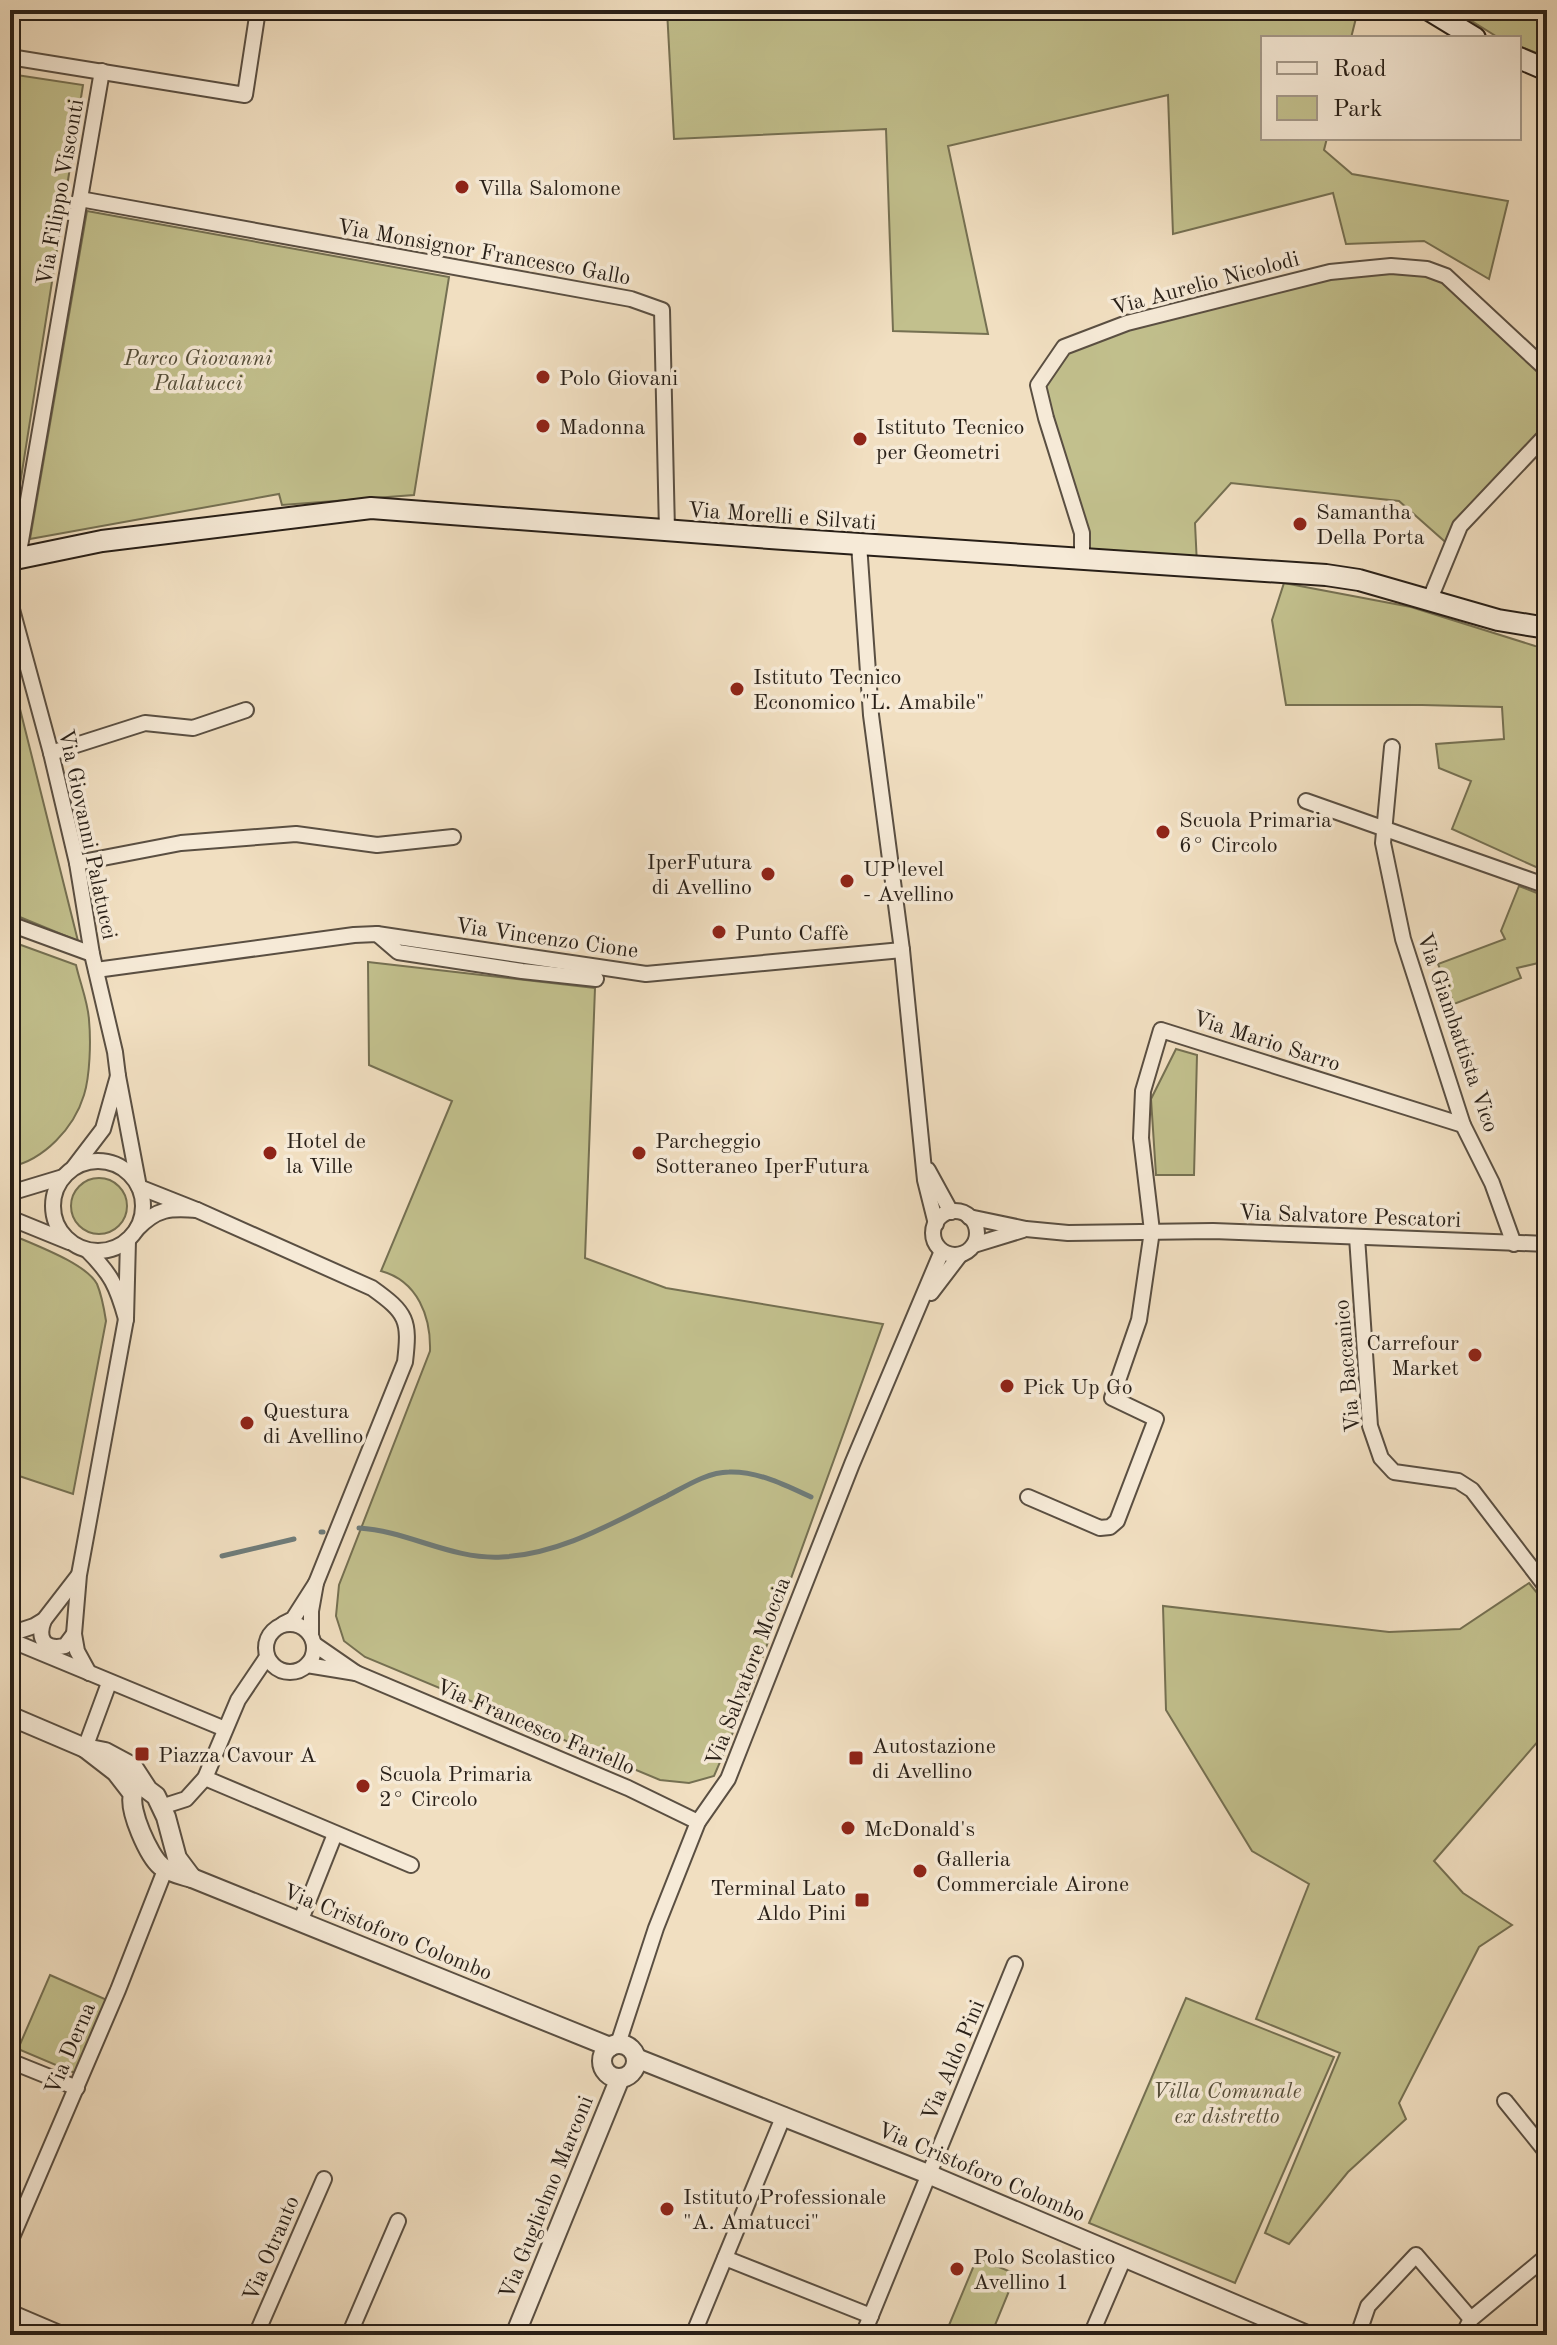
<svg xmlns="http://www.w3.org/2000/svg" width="1557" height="2345" font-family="'Old Standard TT',serif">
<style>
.green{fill:#c2c08d;stroke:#757052;stroke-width:2}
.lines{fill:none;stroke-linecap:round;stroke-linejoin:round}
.stream{stroke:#6f7c7a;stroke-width:5}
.minor-casing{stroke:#5a4f42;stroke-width:18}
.tertiary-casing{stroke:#5a4f42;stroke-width:22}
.secondary-casing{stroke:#281f17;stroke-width:24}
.minor{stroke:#f6ead7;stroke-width:14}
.tertiary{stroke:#f6ead7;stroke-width:18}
.secondary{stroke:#f6ead7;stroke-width:20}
.poi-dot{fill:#8f2418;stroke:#f6ead7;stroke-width:3}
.labels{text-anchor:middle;stroke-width:7;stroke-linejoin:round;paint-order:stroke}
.poi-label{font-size:22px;fill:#281f17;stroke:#f6ead7;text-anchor:start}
.street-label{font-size:22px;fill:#281f17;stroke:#f6ead7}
.park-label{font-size:22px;font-style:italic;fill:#564f3a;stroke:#f6ead7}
</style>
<rect width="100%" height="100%" fill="#f1dfc1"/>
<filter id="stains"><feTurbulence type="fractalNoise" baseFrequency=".0025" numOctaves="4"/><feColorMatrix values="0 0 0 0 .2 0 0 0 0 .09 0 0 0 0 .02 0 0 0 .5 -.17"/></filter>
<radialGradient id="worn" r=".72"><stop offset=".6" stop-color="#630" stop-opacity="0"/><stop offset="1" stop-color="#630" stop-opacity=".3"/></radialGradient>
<g class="green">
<polygon points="667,10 1358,10 1351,38 1263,38 1263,138 1327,138 1324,150 1352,174 1508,201 1489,279 1424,241 1346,244 1333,193 1173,234 1168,95 948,146 988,334 893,331 886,129 674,139"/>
<polygon points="1454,10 1547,10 1547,57 1519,46 1519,38 1499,38"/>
<polygon points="10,74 83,85 10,548"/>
<polygon points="87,211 449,277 414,495 282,505 279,494 30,539"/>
<polygon points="1427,269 1547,370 1547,434 1451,547 1399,501 1231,483 1195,523 1197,565 1082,559 1038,385 1064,347 1330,272"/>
<polygon points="1284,583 1411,607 1535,646 1547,647 1547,872 1452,829 1471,781 1439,768 1436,744 1504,739 1502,707 1422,705 1286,705 1272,620"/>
<polygon points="10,669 78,941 10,913"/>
<polygon points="1519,886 1547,897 1547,961 1517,968 1521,978 1454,1004 1438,964 1505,939 1501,931"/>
<path d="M 10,941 L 76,965 C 80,983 88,1002 89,1020 C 91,1041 90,1076 84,1095 C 74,1128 44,1160 10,1167 Z"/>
<path d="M 368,962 L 595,988 L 585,1258 L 666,1288 L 883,1324 L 747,1700 L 714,1776 L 689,1783 L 660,1780 L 365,1657 L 344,1641 L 336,1616 L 339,1585 L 430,1351 C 431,1317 418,1281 381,1271 L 452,1101 L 369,1065 Z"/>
<polygon points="1176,1049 1197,1055 1194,1175 1156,1175 1151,1099"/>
<circle cx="99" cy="1206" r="28"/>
<path d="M 10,1234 C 32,1244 86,1263 97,1284 C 102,1296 104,1308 106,1321 L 73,1494 L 10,1473 Z"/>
<polygon points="1529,1583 1547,1605 1547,1731 1434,1861 1463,1893 1512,1925 1479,1947 1399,2103 1406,2119 1348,2172 1289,2244 1265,2233 1340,2053 1256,2019 1309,1884 1252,1851 1166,1710 1163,1606 1389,1632 1460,1629"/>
<polygon points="50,1975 107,2000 77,2074 18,2049"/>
<polygon points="1186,1998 1334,2057 1235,2283 1089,2223"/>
<polygon points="977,2258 1016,2274 991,2335 958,2335 947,2330"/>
</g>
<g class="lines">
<g class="stream">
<path d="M 359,1528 C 408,1531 452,1560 502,1557 C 562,1554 614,1522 667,1496 C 686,1486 708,1472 729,1472 C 757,1471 786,1485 811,1497"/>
<polyline points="321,1532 323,1532"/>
<polyline points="222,1556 294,1539"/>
</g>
<g class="minor-casing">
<g id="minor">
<polyline points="10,57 245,95 258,10"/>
<polyline points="80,199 631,299 662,310 667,531"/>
<polyline points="859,544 871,715 902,950 925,1180 936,1224"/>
<polyline points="18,558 102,71"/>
<polyline points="1082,559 1082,533 1046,418 1038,385 1064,347 1127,323 1330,272 1391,266 1427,269 1446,276 1547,370"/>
<polyline points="1430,599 1460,526 1547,434"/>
<polyline points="10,602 51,753 77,863 92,954 115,1052 118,1076"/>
<polyline points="1392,747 1383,843 1403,939 1463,1125 1492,1183 1514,1244"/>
<polyline points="51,753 145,723 193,728 246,710"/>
<polyline points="1306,801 1547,886"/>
<polyline points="77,863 181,843 296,834 377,845 453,837"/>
<polyline points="10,924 92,954"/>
<polyline points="377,934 398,952 522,971 596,979"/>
<polyline points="96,970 354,935 377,934 646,974 902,950"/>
<circle cx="98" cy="1206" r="45"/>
<path d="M 74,1167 L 103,1129 L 118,1076 L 139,1187 L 197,1210 C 170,1208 157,1208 137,1229"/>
<polyline points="928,1170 951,1212"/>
<polyline points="10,1193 63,1177"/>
<path d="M 197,1210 L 372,1288 C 407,1313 410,1320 405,1362 L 316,1583"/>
<circle cx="955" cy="1233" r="22"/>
<polyline points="969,1217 1026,1229 1068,1233 1213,1231 1547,1244"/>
<polyline points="10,1218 69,1242"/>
<polyline points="1357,1237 1370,1426 1381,1458 1394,1472 1458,1481 1472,1490 1547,1588"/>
<polyline points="974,1245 1023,1230"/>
<path d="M 87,1250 C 111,1274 117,1286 126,1319 L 128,1240"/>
<polyline points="931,1293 960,1255"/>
<polyline points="1028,1497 1100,1528 1110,1527 1117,1521 1156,1419 1112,1398 1139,1320 1152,1231 1141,1138 1143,1091 1161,1030 1463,1125"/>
<path d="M 44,1620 C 37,1639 44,1650 65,1646 L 74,1634"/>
<circle cx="290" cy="1648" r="24"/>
<polyline points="283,1624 293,1619 316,1583 311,1611 311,1636"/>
<polyline points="10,1634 34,1626 44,1620 78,1576"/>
<polyline points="10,1640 225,1729"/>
<polyline points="307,1665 356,1673 314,1644"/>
<polyline points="89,1673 77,1651 74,1634 79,1575 126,1319"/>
<polyline points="356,1673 628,1788 698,1822"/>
<polyline points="85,1748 109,1683"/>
<polyline points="205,1778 411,1865"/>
<polyline points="161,1807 186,1799 205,1778 238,1700 267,1657"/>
<polyline points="300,1922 335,1834"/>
<polyline points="618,2044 656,1928 698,1822 728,1779 852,1464 942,1251"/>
<polyline points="10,2061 77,2088"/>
<polyline points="1505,2101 1547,2153"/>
<polyline points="10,2242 118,1990 165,1870"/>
<polyline points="725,2258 871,2316"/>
<polyline points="10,2312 64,2335"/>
<polyline points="256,2335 324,2179"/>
<polyline points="349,2335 398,2221"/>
<polyline points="693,2335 784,2115"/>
<polyline points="863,2335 1015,1964"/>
<polyline points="1091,2335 1124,2258"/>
<polyline points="1358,2335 1368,2306 1416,2255 1471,2319"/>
<polyline points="1463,2335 1471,2319 1547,2256"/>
</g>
</g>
<g class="tertiary-casing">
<g id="tertiary">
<polyline points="10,1716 85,1748 105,1752 133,1767 148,1790 156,1796 166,1817 177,1858 192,1878"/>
<path d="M 85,1748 L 116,1772 L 133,1794 C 128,1810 149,1856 161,1866 C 170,1873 182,1875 192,1878 L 610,2047"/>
<circle cx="619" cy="2061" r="17"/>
<polyline points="636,2058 928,2174 1307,2335"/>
<polyline points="515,2335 620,2078"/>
</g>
</g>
<g class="secondary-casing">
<g id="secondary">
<polyline points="1429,10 1475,38"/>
<polyline points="1519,58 1547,70"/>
<polyline points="10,560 102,541 371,508 784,539 1326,575 1359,580 1498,620 1547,628"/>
</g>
</g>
<use href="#minor" class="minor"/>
<use href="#tertiary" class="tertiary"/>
<use href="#secondary" class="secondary"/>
</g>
<g class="poi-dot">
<circle cx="462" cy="187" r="8"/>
<circle cx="543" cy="377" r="8"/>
<circle cx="543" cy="426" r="8"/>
<circle cx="860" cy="439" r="8"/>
<circle cx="1300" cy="524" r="8"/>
<circle cx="737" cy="689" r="8"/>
<circle cx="1163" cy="832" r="8"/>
<circle cx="768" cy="874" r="8"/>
<circle cx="847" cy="881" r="8"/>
<circle cx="719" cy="932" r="8"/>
<circle cx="270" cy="1153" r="8"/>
<circle cx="639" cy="1153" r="8"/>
<circle cx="1475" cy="1355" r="8"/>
<circle cx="1007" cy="1386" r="8"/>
<circle cx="247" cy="1423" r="8"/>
<rect x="134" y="1746" width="16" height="16" rx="4"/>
<rect x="848" y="1750" width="16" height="16" rx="4"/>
<circle cx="363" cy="1786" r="8"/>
<circle cx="848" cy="1828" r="8"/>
<circle cx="920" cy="1871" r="8"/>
<rect x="854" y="1892" width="16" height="16" rx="4"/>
<circle cx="667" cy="2209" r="8"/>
<circle cx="957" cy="2269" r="8"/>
</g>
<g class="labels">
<g class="poi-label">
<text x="478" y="195">Villa Salomone</text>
<text x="559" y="385">Polo Giovani</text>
<text x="559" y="434">Madonna</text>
<text x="876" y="434">Istituto Tecnico<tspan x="876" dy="25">per Geometri</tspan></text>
<text x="1316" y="519">Samantha<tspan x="1316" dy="25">Della Porta</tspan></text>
<text x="753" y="684">Istituto Tecnico<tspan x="753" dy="25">Economico "L. Amabile"</tspan></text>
<text x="1179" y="827">Scuola Primaria<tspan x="1179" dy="25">6° Circolo</tspan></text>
<text x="752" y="869" text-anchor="end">IperFutura<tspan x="752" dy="25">di Avellino</tspan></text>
<text x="863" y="876">UP level<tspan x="863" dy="25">- Avellino</tspan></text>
<text x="735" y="940">Punto Caffè</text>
<text x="286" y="1148">Hotel de<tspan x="286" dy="25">la Ville</tspan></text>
<text x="655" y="1148">Parcheggio<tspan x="655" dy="25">Sotteraneo IperFutura</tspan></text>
<text x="1459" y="1350" text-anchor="end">Carrefour<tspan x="1459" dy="25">Market</tspan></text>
<text x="1023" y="1394">Pick Up Go</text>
<text x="263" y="1418">Questura<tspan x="263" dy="25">di Avellino</tspan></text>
<text x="872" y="1753">Autostazione<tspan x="872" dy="25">di Avellino</tspan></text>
<text x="158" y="1762">Piazza Cavour A</text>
<text x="379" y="1781">Scuola Primaria<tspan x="379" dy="25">2° Circolo</tspan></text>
<text x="864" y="1836">McDonald's</text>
<text x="936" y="1866">Galleria<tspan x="936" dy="25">Commerciale Airone</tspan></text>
<text x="846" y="1895" text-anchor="end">Terminal Lato<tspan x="846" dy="25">Aldo Pini</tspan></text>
<text x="683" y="2204">Istituto Professionale<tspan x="683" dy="25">"A. Amatucci"</tspan></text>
<text x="973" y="2264">Polo Scolastico<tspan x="973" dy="25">Avellino 1</tspan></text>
</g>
<g class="street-label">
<text transform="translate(59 192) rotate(-80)" y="8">Via Filippo Visconti</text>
<text transform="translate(484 251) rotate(10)" y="8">Via Monsignor Francesco Gallo</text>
<text transform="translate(1205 282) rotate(-15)" y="8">Via Aurelio Nicolodi</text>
<text transform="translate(782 515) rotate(4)" y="8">Via Morelli e Silvati</text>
<text transform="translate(89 834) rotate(78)" y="8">Via Giovanni Palatucci</text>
<text transform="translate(547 937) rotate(8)" y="8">Via Vincenzo Cione</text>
<text transform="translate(1459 1032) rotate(71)" y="8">Via Giambattista Vico</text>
<text transform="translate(1267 1040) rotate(18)" y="8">Via Mario Sarro</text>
<text transform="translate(1350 1215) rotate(2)" y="8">Via Salvatore Pescatori</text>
<text transform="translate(1346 1366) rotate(-95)" y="8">Via Baccanico</text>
<text transform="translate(747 1671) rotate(-69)" y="8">Via Salvatore Moccia</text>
<text transform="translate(536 1726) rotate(23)" y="8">Via Francesco Fariello</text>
<text transform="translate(388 1931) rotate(22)" y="8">Via Cristoforo Colombo</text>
<text transform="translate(69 2048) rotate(-67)" y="8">Via Derna</text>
<text transform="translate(952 2060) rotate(-67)" y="8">Via Aldo Pini</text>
<text transform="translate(982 2171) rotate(23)" y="8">Via Cristoforo Colombo</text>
<text transform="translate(545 2197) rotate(-68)" y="8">Via Guglielmo Marconi</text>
<text transform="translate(270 2248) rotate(-67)" y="8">Via Otranto</text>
</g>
<g class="park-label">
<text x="198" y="365">Parco Giovanni<tspan x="198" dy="25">Palatucci</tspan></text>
<text x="1227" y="2098">Villa Comunale<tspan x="1227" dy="25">ex distretto</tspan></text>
</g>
</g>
<rect width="1557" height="2345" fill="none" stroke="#f1dfc1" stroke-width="40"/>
<rect x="12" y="12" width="1533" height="2321" fill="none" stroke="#281f17" stroke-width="4"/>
<rect x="20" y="20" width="1517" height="2305" fill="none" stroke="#281f17" stroke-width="2"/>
<rect x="1261" y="36" width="260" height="104" fill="#f6ead7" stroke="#a4998a" stroke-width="2"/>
<rect x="1277" y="62" width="40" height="12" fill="#f6ead7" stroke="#a4998a" stroke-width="2"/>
<text x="1333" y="76" font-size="24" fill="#281f17">Road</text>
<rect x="1277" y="96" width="40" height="24" fill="#c2c08d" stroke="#a4998a" stroke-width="2"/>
<text x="1333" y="116" font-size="24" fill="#281f17">Park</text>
<rect width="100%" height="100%" filter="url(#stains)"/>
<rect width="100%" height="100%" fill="url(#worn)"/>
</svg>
